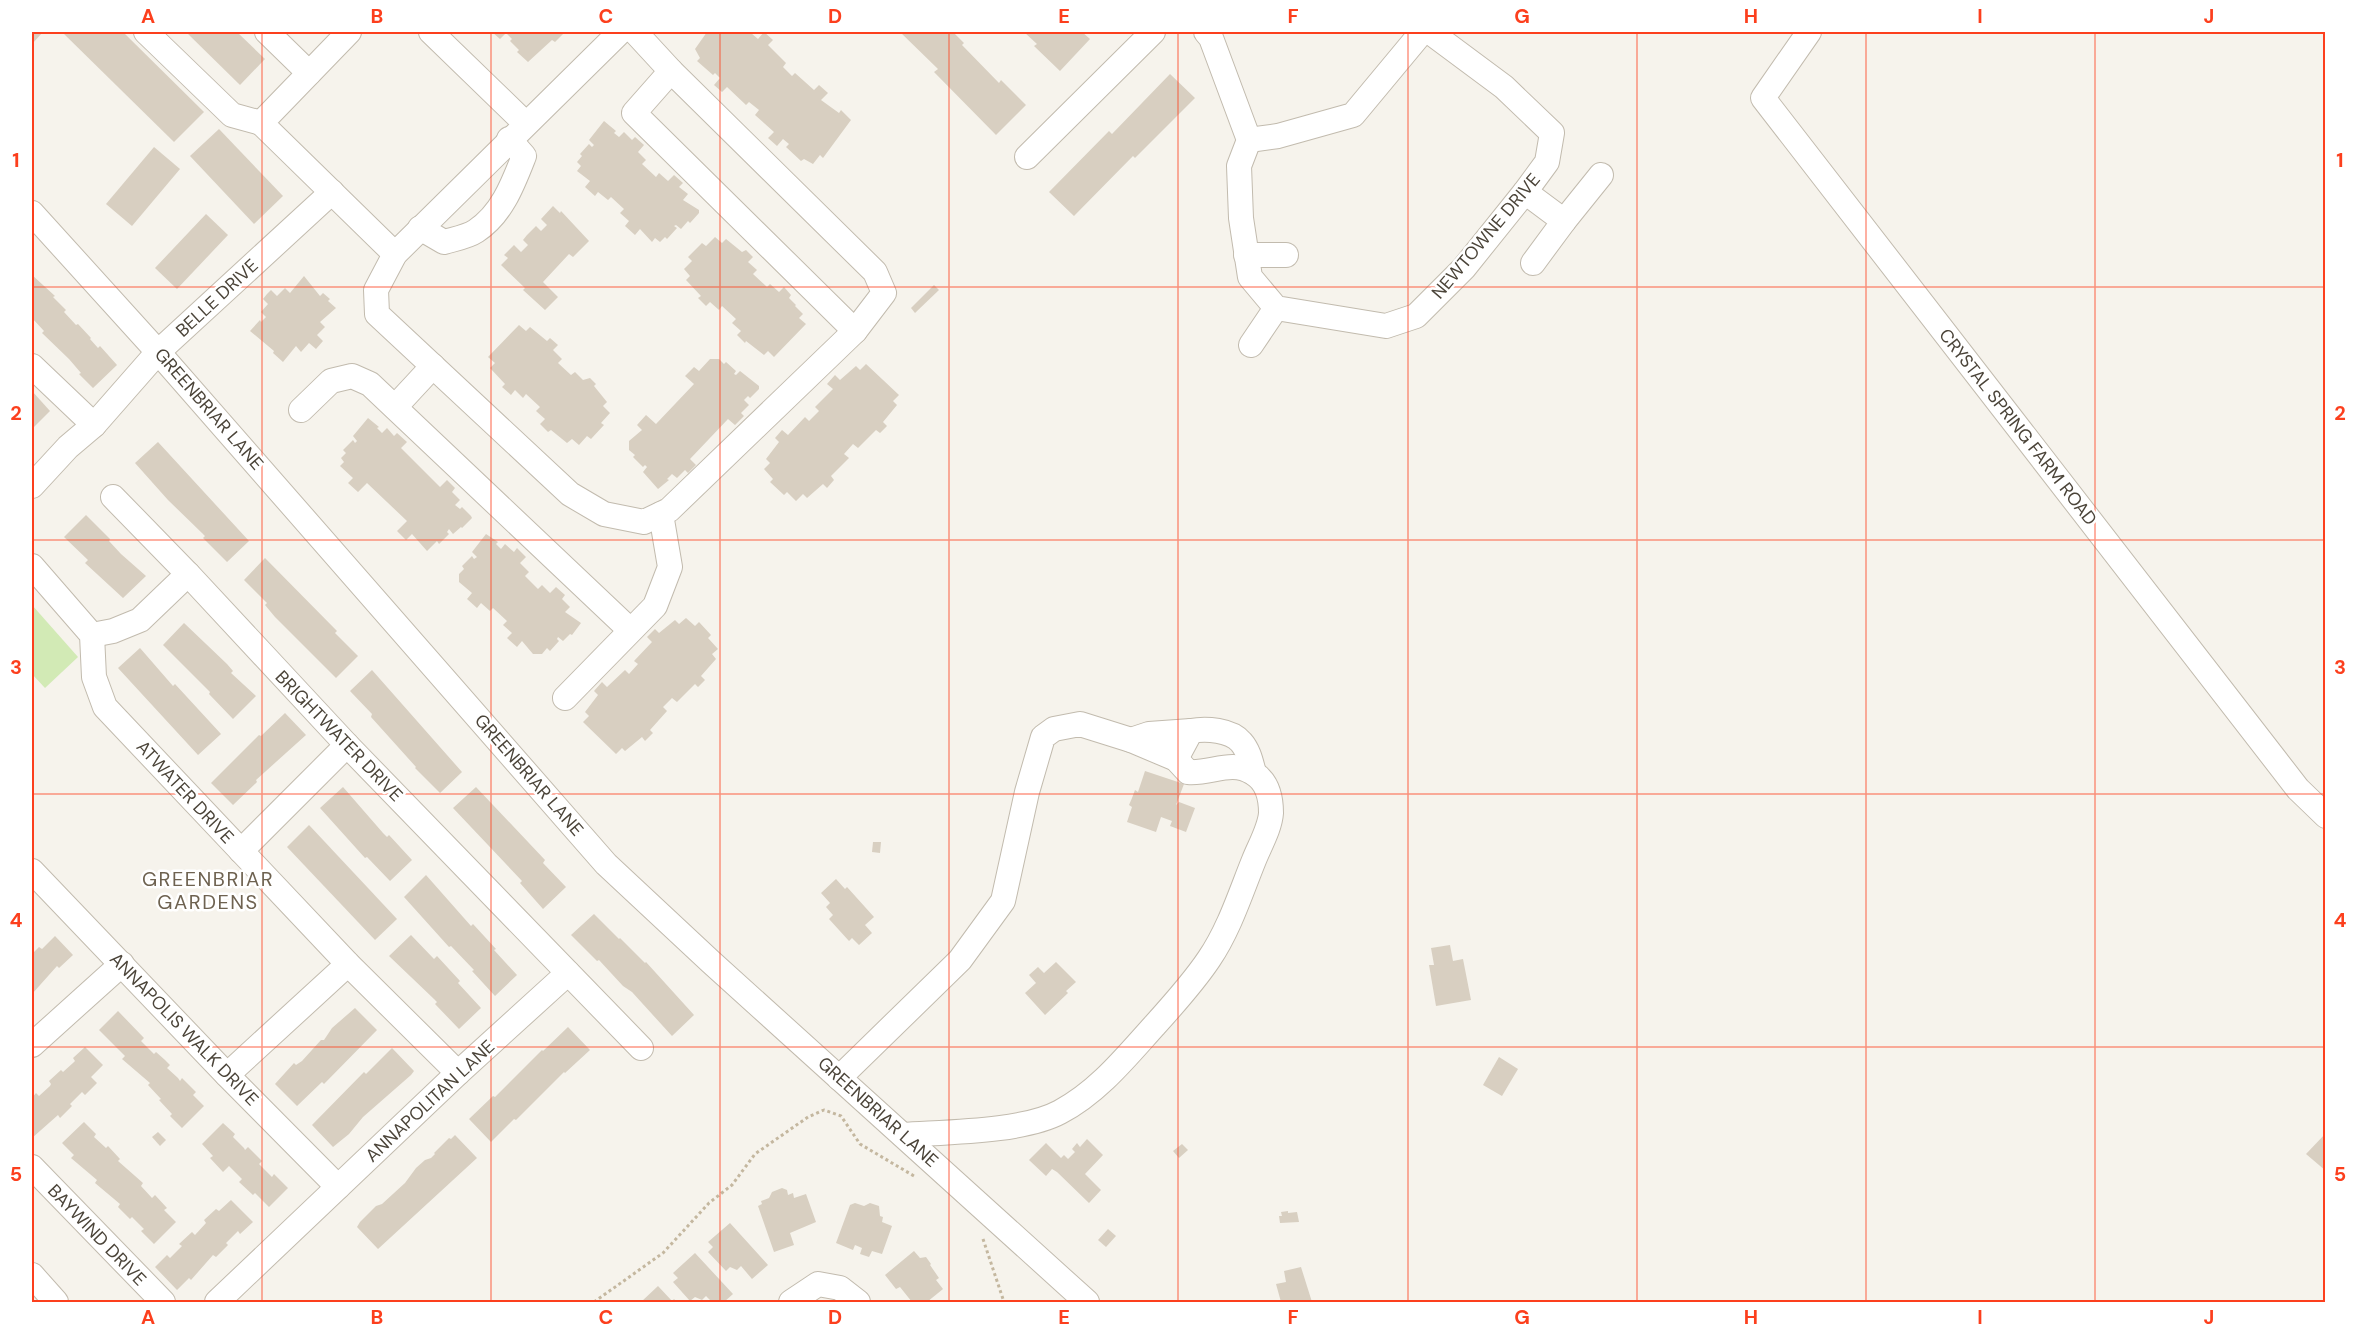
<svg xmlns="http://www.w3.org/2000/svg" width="2357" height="1334" font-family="'DM Sans',sans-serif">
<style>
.green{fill:#d2eab5}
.building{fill:#d8cfc1}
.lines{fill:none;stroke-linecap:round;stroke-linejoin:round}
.minor-casing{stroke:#c2bbae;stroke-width:26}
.path{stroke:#c4b79f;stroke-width:3;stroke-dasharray:3 3;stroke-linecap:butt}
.minor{stroke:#fff;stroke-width:24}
.grid{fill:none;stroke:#fc3f1d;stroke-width:1.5;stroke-opacity:0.55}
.labels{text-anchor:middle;stroke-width:5;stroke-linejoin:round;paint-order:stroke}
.street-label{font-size:18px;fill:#4b4439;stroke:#fff}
.neighbourhood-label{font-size:20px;letter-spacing:1.5px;fill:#6e6250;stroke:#fff}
.neatline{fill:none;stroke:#fc3f1d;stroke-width:2}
.grid-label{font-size:20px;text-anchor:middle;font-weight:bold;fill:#fc3f1d}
</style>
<rect width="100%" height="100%" fill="#f6f3ec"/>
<polygon class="green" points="32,605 78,657 45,688 32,674"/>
<g class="building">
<polygon points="32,32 43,32 32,44"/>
<polygon points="62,32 123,32 204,112 174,142"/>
<polygon points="186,32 237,32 265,59 240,85"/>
<polygon points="492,32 563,32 564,33 555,42 552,40 528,62 517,52 519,50 510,41 512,39 506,33 500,39"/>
<polygon points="707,32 753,32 751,33 758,39 764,32 773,40 768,45 786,63 783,67 792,76 795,73 814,90 819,85 828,93 821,100 839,113 841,110 851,120 823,158 820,155 813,164 804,159 801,161 786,147 789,144 783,139 777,146 768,138 774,132 755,115 759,110 749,102 746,105 727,87 722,92 714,85 720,78 715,73 713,75 697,61 700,58 695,49"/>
<polygon points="900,32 953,32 964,43 962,45 999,83 1001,80 1026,105 996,135 934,72 938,69"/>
<polygon points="1024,32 1082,32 1090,39 1060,71 1034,46 1037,44"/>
<polygon points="1170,74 1195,98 1135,158 1133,156 1074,216 1049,192 1109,131 1112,134"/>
<polygon points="604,121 616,131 614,133 619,137 624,132 632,140 635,137 644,145 638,152 646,160 642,164 656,177 659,173 668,181 674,175 683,183 679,187 688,194 683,200 699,210 699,213 690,223 688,221 681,229 676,225 674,226 677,228 667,239 665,237 660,242 655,238 652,242 640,229 635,235 625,226 629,221 620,213 624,209 611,197 608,200 598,192 595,196 585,187 590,181 577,171 581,166 577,162 582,156 580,154 589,144 592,147 594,145 589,140"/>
<polygon points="219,129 283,196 254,224 190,156"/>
<polygon points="154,147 180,169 132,226 106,204"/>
<polygon points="553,206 560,213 561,211 589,241 573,257 569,254 543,282 558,297 545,310 523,290 525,288 501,265 508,258 504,255 514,245 521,252 528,245 523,240 527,235 536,226 541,231 547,225 541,219"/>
<polygon points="206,214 228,235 177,289 155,268"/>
<polygon points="715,237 722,243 726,239 742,252 746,250 753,257 748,262 757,270 753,274 767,287 770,284 779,292 784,287 791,295 789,298 796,305 795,306 803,314 799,318 806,324 774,357 768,351 764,355 746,341 745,343 737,335 741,331 732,323 736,319 722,306 719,310 710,302 706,306 698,298 701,296 686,280 690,276 684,269 692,261 688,257 702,243 706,246"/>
<polygon points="32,275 55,296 53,297 66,310 64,312 76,325 78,324 91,338 90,339 98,348 100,346 117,365 93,388 79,374 81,373 69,359 42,333 44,331 32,318"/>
<polygon points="304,276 320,296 323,293 330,299 328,301 336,308 320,322 325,327 317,335 323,341 316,349 309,343 301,352 296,346 283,362 273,353 274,351 250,331 260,320 261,322 266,317 261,312 268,304 263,299 267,294 271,290 277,296 285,288 290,293"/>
<polygon points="934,285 939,290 915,313 911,308"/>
<polygon points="519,325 526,331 530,327 547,341 550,338 558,345 553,350 562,359 558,363 571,375 575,372 583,380 590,378 596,384 594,386 607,402 603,406 610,413 601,423 604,425 591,439 587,436 579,445 572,439 567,443 551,430 548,432 540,424 545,419 536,411 540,407 526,394 523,398 515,390 511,395 502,387 505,384 490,368 495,363 488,357"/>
<polygon points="710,359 719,359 724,364 726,362 736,371 734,374 736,375 740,371 759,386 759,389 750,398 748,396 744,400 749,405 741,413 744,416 735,425 728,419 690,459 696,465 688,473 685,470 677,478 672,474 667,479 669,480 658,489 643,472 647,467 645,465 643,467 633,457 635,455 629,450 629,441 642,430 637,425 646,415 656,424 694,384 685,376 694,367 699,371"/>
<polygon points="866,364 899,395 893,401 897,405 883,422 887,426 880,433 876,430 858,448 853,444 844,454 849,458 831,476 834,480 827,488 823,484 807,498 803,494 796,501 787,492 784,495 770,482 773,479 764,469 770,463 766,459 779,442 775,438 782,430 788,435 805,417 809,421 819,411 815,407 833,389 827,384 835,375 840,380 856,366 860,370"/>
<polygon points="32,391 50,411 32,429"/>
<polygon points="368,418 379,427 377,428 382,433 387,428 394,436 397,433 407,442 401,448 440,487 447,480 455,488 452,492 460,500 455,505 460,509 462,507 471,516 472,518 462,528 461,527 453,534 449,529 447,532 449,534 439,544 437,541 427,551 412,534 406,540 397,531 407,521 367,483 358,492 348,483 353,478 340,466 344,462 341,458 346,453 343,450 353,440 355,443 357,441 353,436"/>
<polygon points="158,442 249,541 227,562 203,538 205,536 202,533 168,500 135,463"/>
<polygon points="86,515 110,539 109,541 121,554 146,576 123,598 85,563 88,560 64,537"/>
<polygon points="486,534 498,542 496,544 501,549 505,544 514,552 517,548 526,557 520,563 529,572 525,576 538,589 542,585 550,593 556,587 565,595 562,599 570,607 565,612 581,623 572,635 570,634 563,641 558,637 557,639 559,641 550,651 547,648 542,654 533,654 522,641 517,647 507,638 512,633 503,625 507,621 493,608 490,611 481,603 477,608 467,599 472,593 459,582 459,574 464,569 462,566 472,556 474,559 477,557 472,552"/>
<polygon points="265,558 337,631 335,633 358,656 336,678 275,617 265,605 267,603 244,580"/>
<polygon points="686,618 695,626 699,622 711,635 708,638 718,649 712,654 716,659 701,676 705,680 698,687 695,684 677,702 672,698 663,707 667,711 650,730 653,733 645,741 642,737 625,751 622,748 616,754 583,722 589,716 585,712 598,695 594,691 602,682 607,687 625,670 629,674 638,664 634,661 652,642 647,637 655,629 659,633 675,620 679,624"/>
<polygon points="184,623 227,664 233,671 231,673 256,696 233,719 209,694 210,692 163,645"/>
<polygon points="140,648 173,686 175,684 221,734 198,755 118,668"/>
<polygon points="372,670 462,772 440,793 415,768 416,767 371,717 372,714 350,691"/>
<polygon points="285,713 306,735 256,780 257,782 233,805 211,783 259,735 261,736"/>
<polygon points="1145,771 1184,784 1176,805 1179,802 1195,808 1186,832 1170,826 1172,821 1161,817 1156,832 1127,822 1132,807 1129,805 1132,798 1135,790 1138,792"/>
<polygon points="343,787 383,833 387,837 389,835 412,860 390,881 367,857 365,858 320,808"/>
<polygon points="476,787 545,860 543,863 566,887 543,909 520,883 522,881 453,808"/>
<polygon points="309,825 397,919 375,940 287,847"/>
<polygon points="873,842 881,842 880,853 872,852"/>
<polygon points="426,875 471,926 473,924 496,949 494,950 517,975 495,996 472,971 474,970 451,946 449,947 404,897"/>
<polygon points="836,879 845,889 847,887 874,917 865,925 872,933 859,945 852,938 849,941 829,919 833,915 826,907 830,903 821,893"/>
<polygon points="594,914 619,939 620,938 645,963 646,962 694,1015 672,1036 632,992 623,986 599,960 597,961 571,935"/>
<polygon points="411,935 434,959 437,956 460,981 458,983 481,1008 459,1029 435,1004 437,1002 434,999 389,956"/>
<polygon points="55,936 73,955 59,968 57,966 32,994 32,954 39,947 42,949"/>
<polygon points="1450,945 1453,961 1463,959 1471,1000 1436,1006 1429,965 1434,965 1431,948"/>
<polygon points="1056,962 1076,982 1066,991 1068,993 1045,1015 1025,993 1036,983 1029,975 1038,967 1044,973"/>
<polygon points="355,1008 377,1030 324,1084 322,1082 297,1106 275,1084 294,1063 296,1065 302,1061 321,1040 324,1040 332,1028"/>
<polygon points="118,1011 144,1038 141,1041 154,1054 156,1052 165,1060 170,1065 167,1068 178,1078 180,1081 182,1078 196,1092 193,1095 204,1106 182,1128 170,1116 172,1114 159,1100 161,1099 148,1085 150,1083 122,1059 125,1056 99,1030"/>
<polygon points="568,1027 590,1050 565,1073 564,1072 516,1120 514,1119 491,1142 469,1119 493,1096 495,1097 542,1050 543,1051"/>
<polygon points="85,1047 103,1065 91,1077 97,1083 85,1095 82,1092 70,1104 72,1106 60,1118 58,1115 32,1138 32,1098 36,1093 39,1096 50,1086 51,1084 49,1081 61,1070 63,1072 73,1063 75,1061 73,1058"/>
<polygon points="392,1048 414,1071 411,1075 363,1117 349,1134 333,1147 312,1125 364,1072 366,1074"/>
<polygon points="1499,1057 1518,1069 1502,1096 1483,1085"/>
<polygon points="84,1122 96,1134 94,1137 106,1148 108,1146 120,1159 118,1161 143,1183 141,1186 152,1198 155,1195 167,1208 164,1210 176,1222 154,1244 141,1231 144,1229 132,1217 130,1219 118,1207 120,1204 95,1183 97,1180 71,1158 74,1155 62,1143"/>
<polygon points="223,1123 235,1134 233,1137 244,1148 245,1150 248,1147 262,1161 259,1164 272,1177 274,1174 288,1188 269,1207 255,1193 253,1195 239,1182 242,1179 229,1166 223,1172 210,1158 213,1156 202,1144"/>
<polygon points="158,1132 166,1140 160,1146 152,1137"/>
<polygon points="2326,1133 2326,1171 2306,1154"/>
<polygon points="455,1135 477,1158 378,1249 357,1227 360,1222 376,1206 382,1204 405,1183 416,1168 425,1160 431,1158 435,1154 434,1153 449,1138 451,1139"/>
<polygon points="1087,1139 1103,1155 1085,1174 1101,1190 1089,1203 1057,1172 1052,1169 1046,1176 1029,1160 1046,1143 1061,1158 1064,1155 1068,1159 1075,1152 1072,1149 1077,1143 1080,1147"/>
<polygon points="1182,1144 1188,1150 1179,1158 1173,1151"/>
<polygon points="782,1188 787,1190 788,1195 793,1193 794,1198 806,1194 816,1222 790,1233 794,1245 774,1252 758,1206 762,1204 761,1201 769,1198 772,1192"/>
<polygon points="231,1200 253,1222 240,1234 238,1231 226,1243 228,1245 216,1257 213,1255 191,1280 189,1278 177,1290 155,1267 167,1255 170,1258 182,1246 179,1244 192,1232 195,1235 206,1223 204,1220 216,1209 219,1211"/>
<polygon points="855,1203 864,1206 870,1203 879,1206 880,1216 883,1217 882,1222 892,1226 882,1254 872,1251 869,1257 860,1254 862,1248 855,1245 853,1250 836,1243 850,1205"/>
<polygon points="1288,1211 1288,1213 1297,1212 1299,1222 1280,1223 1279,1216 1282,1216 1281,1212"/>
<polygon points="730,1223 768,1265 752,1279 741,1266 737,1270 730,1267 726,1271 708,1252 713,1247 708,1242"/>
<polygon points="1108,1229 1116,1236 1106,1247 1098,1240"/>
<polygon points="914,1251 920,1258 926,1257 931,1264 930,1265 939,1278 936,1280 943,1289 927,1302 912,1302 900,1287 896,1289 885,1275"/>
<polygon points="695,1253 733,1294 724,1302 712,1302 706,1296 702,1300 695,1297 690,1301 673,1282 678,1278 673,1273"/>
<polygon points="1301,1267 1312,1302 1281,1302 1276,1284 1286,1282 1284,1271"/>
<polygon points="658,1286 672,1301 674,1299 677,1302 641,1302"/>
</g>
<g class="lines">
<g class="minor-casing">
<g id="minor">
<polyline points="146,32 232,115 261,123"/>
<polyline points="267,32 309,73"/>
<polyline points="349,32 261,123 395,254"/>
<polyline points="431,32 525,123"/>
<polyline points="620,32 395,254 376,290 377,314 570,494 604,514 644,522 669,510 855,331 884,293 875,272 671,71 635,32"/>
<polyline points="1206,32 1211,38 1249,140 1239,166 1241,218 1250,277 1276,308 1386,326 1416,316 1464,268 1525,192 1547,162 1552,133 1504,87 1430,32"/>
<polyline points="1809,32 1763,98 2298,789 2326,816"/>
<polyline points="671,71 634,113 855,331"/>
<polyline points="1249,140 1278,136 1353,115 1422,32"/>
<polyline points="1027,157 1153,32"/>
<polyline points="1525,192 1564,221 1533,263"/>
<polyline points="32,213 158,352 606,864 711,962 1087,1302"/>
<polyline points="1564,221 1601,175"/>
<path d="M 420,228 L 444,242 C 454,239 467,237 476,231 C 502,214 513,184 524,156 L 509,139"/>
<polyline points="1246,255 1286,255"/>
<polyline points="1251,345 1276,308"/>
<polyline points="32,366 94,425"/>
<polyline points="395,407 433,366"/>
<polyline points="301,410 331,381 352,376 370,384 630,630"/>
<polyline points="32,486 68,447 94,425 158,352 332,192"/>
<polyline points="113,497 188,574 347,745 641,1048"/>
<polyline points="32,566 92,635 94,677 105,707 348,964 458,1073"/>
<polyline points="92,635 113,631 140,620 188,574"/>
<polyline points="565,698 655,606 670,567 661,514"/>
<path d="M 1191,731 C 1206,728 1231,730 1241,742 C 1249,751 1251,762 1254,773"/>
<polyline points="1131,740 1149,734 1191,731 1176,759"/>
<polyline points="241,851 347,745"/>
<polyline points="32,871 227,1075 338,1187"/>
<polyline points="32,1045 122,964"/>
<polyline points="227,1075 348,964"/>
<path d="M 839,1078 L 960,960 L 1003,901 L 1027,792 L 1043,737 L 1054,729 L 1080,724 L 1131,740 L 1176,759 L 1188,772 C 1212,774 1231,759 1253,773 C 1267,781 1271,797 1271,813 C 1270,828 1260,845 1254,860 C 1241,892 1229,930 1209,959 C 1193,983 1173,1005 1154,1026 C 1126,1057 1098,1092 1060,1112 C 1023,1132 946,1132 903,1135"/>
<polyline points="32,1167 163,1302"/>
<polyline points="32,1275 56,1302"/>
<polyline points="217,1302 458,1073 568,973"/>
<polyline points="791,1302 818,1284 840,1288 858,1302"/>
</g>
</g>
<g class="path">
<polyline points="983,1239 1004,1302"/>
<polyline points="594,1302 663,1253 709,1203 732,1185 755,1154 808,1117 824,1110 841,1116 860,1144 914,1176"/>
</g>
<use href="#minor" class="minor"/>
</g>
<path class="grid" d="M 262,32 L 262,1302M 491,32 L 491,1302M 720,32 L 720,1302M 949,32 L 949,1302M 1178,32 L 1178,1302M 1408,32 L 1408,1302M 1637,32 L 1637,1302M 1866,32 L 1866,1302M 2095,32 L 2095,1302M 32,287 L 2326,287M 32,540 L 2326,540M 32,794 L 2326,794M 32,1047 L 2326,1047"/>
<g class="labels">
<g class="street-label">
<text transform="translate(1486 236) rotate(-50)" y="6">NEWTOWNE DRIVE</text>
<text transform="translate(217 298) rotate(-43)" y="6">BELLE DRIVE</text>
<text transform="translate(209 409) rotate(49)" y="6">GREENBRIAR LANE</text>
<text transform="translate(2018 427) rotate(52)" y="6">CRYSTAL SPRING FARM ROAD</text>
<text transform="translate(339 736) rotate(46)" y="6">BRIGHTWATER DRIVE</text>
<text transform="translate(529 775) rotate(49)" y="6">GREENBRIAR LANE</text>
<text transform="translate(185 792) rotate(47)" y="6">ATWATER DRIVE</text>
<text transform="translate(184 1029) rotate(46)" y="6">ANNAPOLIS WALK DRIVE</text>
<text transform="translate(430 1101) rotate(-43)" y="6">ANNAPOLITAN LANE</text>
<text transform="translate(878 1112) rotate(42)" y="6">GREENBRIAR LANE</text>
<text transform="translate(97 1235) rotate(46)" y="6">BAYWIND DRIVE</text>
</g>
<g class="neighbourhood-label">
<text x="208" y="886">GREENBRIAR<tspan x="208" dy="23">GARDENS</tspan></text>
</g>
</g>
<rect width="2357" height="1334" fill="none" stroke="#ffffff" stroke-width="66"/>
<rect x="33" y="33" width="2291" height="1268" class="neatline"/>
<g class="grid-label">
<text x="148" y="23">A</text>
<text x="377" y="23">B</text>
<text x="606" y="23">C</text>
<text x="835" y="23">D</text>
<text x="1064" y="23">E</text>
<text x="1293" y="23">F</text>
<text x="1522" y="23">G</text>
<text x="1751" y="23">H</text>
<text x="1980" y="23">I</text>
<text x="2209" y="23">J</text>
<text x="16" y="167">1</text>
<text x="2340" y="167">1</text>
<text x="16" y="420">2</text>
<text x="2340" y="420">2</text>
<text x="16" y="674">3</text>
<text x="2340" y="674">3</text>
<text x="16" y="927">4</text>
<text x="2340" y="927">4</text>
<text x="16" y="1181">5</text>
<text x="2340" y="1181">5</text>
<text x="148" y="1324">A</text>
<text x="377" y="1324">B</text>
<text x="606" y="1324">C</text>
<text x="835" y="1324">D</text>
<text x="1064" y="1324">E</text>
<text x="1293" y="1324">F</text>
<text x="1522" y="1324">G</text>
<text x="1751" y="1324">H</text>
<text x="1980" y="1324">I</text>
<text x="2209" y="1324">J</text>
</g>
</svg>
